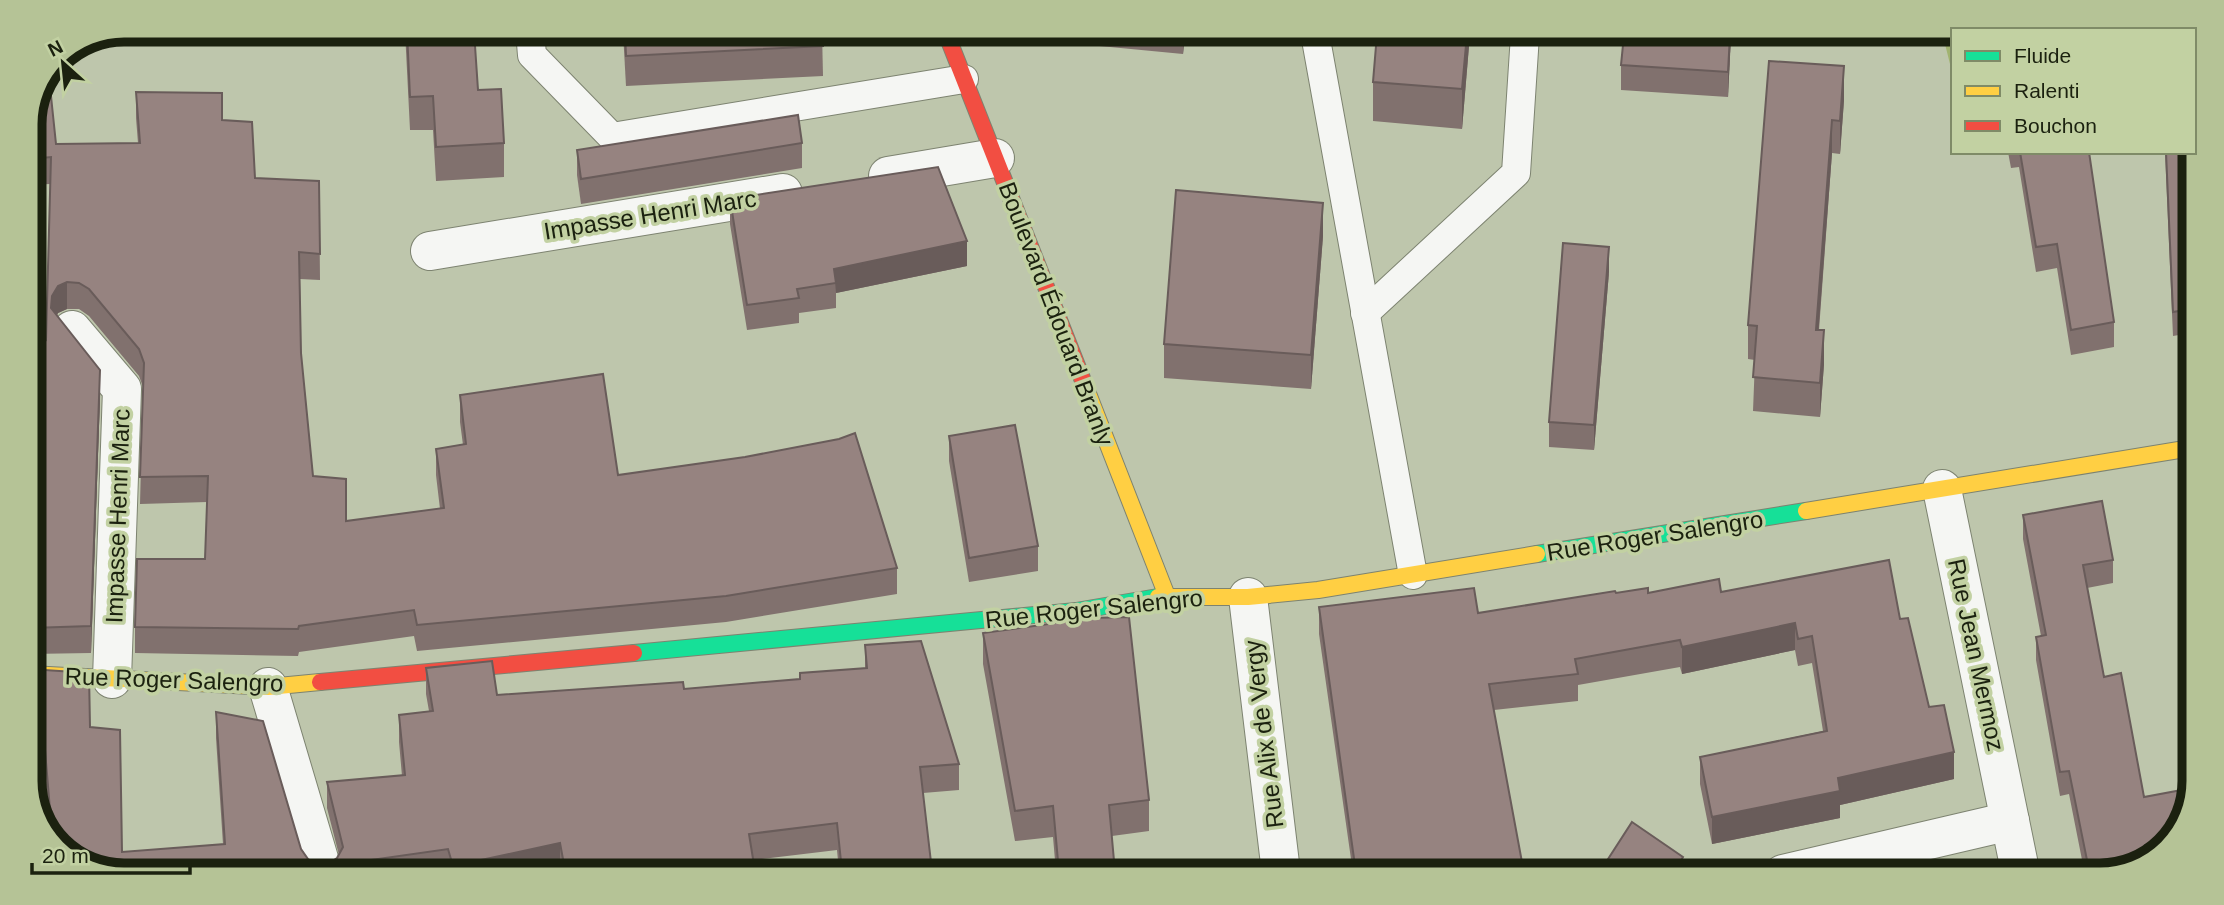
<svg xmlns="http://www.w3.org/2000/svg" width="2224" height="905" font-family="Helvetica,sans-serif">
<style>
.green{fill:#a1b370}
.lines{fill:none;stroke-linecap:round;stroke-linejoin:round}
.lane-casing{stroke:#7d8370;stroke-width:30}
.street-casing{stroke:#7d8370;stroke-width:40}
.fast-casing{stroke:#7d8370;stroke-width:18}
.slow-casing{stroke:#7d8370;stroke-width:18}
.jam-casing{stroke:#7d8370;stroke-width:18}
.lane{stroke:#f5f6f3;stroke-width:28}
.street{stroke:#f5f6f3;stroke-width:38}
.fast{stroke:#16e098;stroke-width:16}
.slow{stroke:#ffcf43;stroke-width:16}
.jam{stroke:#f24e42;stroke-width:16}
.wall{fill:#81716e}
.shaded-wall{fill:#695c5a}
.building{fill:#968380;stroke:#695c5a;stroke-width:2}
.labels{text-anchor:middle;stroke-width:7;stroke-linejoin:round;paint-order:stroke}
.street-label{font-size:24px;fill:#1b210f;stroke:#c2d1a2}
.rim{fill:none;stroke:#1b210f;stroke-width:9}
</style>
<rect width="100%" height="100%" fill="#bec6ac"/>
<polygon class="green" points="1943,36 1953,36 1953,76"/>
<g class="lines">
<g class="lane-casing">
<g id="lane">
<polyline points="530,31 532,55 612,137 964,79"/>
<polyline points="1315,34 1413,575"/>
<polyline points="1365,313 1516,173 1525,35"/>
</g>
</g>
<g class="street-casing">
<g id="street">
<polyline points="888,176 995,158"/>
<polyline points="430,251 783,193"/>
<polyline points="72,330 122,389 112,679"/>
<polyline points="1942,489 2021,875"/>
<polyline points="1248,597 1281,872"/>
<polyline points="268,687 322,869"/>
<polyline points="1783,874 2010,821"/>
</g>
</g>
<g class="fast-casing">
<g id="fast">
<polyline points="1537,554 1806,511"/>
<polyline points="634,653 1076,611 1158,597"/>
</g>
</g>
<g class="slow-casing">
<g id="slow">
<polyline points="1087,391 1167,596"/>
<polyline points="1806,511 2191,448"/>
<polyline points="1158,597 1248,597 1318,590 1537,554"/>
<polyline points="30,674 268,687 320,682"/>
</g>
</g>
<g class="jam-casing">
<g id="jam">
<polyline points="946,33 1087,391"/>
<polyline points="320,682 634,653"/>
</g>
</g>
<use href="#lane" class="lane"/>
<use href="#street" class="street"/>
<use href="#fast" class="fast"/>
<use href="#slow" class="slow"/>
<use href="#jam" class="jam"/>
</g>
<g class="wall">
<polygon points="405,31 474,31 478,90 504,143 504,177 436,181 433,130 410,130"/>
<polygon points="623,32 822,32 823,76 626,86"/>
<polygon points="1037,33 1185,33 1183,54 1037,40"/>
<polygon points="1377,34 1470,34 1462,129 1373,121 1373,82"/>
<polygon points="1731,35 1728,97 1621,90 1621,65"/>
<polygon points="1769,61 1844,100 1840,154 1832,153 1819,330 1824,364 1820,417 1753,411 1755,360 1748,359 1748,325"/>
<polygon points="136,92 222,120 255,178 319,181 320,280 300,279 301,353 313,476 346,521 440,509 436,475 436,449 463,445 460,422 460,395 618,475 897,568 897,594 726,622 417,651 414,636 299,652 298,656 135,653 135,627 205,559 207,502 140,504 143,387 139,376 89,316 79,309 67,309 58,313 57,316 100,397 91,653 30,654 30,338 46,340 50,184 30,185 30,118 56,144 138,143 136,118"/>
<polygon points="802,143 802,168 581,204 577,175 577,150"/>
<polygon points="2008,152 2089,152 2114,322 2114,347 2071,355 2057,268 2036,272 2019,167 2011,168"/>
<polygon points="2165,152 2194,152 2191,381 2186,382 2179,335 2173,336"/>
<polygon points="730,199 967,266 836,293 836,308 799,313 799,323 747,330 730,224"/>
<polygon points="1323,236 1311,389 1164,378 1164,344"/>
<polygon points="1609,272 1594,450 1549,447 1549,422"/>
<polygon points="949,436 1038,546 1038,571 969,582 949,461"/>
<polygon points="2023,515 2113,560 2113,583 2087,588 2104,677 2144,797 2187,817 2153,859 2100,875 2085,875 2069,794 2060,796 2036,660 2036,637 2041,636 2023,539"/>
<polygon points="1721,592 1900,619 1954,779 1840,805 1840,818 1712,844 1700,784 1700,757 1823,731 1812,663 1798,666 1795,650 1682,674 1680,667 1578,685 1578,701 1494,710 1524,873 1353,873 1319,634 1319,607 1478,613 1616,593"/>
<polygon points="983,633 1149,800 1149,831 1112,836 1115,872 1056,872 1053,837 1015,841 983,664"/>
<polygon points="865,645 959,764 959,790 923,793 932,871 839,871 837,850 753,860 755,871 88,868 50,834 45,777 30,778 30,669 90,727 122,852 223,844 216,738 216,712 308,859 316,864 328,864 337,858 339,855 327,808 327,782 402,776 399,742 399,715 429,711 426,694 426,668 497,695 684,689 800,679 865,668"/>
</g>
<g class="shaded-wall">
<polygon points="1183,33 1185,33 1183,54"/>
<polygon points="1467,34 1470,34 1462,129 1462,89"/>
<polygon points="1730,35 1731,35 1728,97 1728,72"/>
<polygon points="1844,66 1844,100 1840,154 1840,121"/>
<polygon points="1832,120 1832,153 1816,363 1816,330"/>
<polygon points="1323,203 1323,236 1311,389 1311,355"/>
<polygon points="967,241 967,266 836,293 834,269"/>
<polygon points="1609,247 1609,272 1594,450 1594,425"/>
<polygon points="67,282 67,309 58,313 52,322 51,308 52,296 58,286"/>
<polygon points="1824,330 1824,364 1820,417 1820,383"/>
<polygon points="100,370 100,397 91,653 91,626"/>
<polygon points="1795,623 1795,650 1682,674 1682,647"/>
<polygon points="1954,752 1954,779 1840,805 1840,818 1712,844 1712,817 1838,778"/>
<polygon points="560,843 560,870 453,869 453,866"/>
<polygon points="1683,857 1683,874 1673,874"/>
</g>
<g class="building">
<polygon points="407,31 474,31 478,90 501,89 504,143 436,147 433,96 410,97"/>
<polygon points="625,32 822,32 823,46 626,56"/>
<polygon points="1377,34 1467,34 1462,89 1373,82"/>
<polygon points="1624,35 1730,35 1728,72 1621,65"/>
<polygon points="1769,61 1844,66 1840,121 1832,120 1816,330 1824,330 1820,383 1753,377 1757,326 1748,325"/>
<polygon points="49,77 56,144 140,143 136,92 222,93 222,120 252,122 255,178 319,181 320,254 299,252 301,353 313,476 346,479 346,521 444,508 436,449 466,444 460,395 603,374 618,475 745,457 839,439 855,433 897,568 726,596 417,625 414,610 299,626 298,629 135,627 137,559 205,559 208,476 140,477 144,363 139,349 89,289 79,283 67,282 58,286 52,296 51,308 100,370 91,626 30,628 30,338 46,340 51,157 30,159 30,118"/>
<polygon points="798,115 802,143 581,179 577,150"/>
<polygon points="2020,152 2089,152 2114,322 2071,330 2057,244 2036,247"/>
<polygon points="2166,152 2194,152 2192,357 2186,357 2179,311 2173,312"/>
<polygon points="938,167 967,241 834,269 836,283 797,289 799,298 747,305 730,199"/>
<polygon points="1176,190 1323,203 1311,355 1164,344"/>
<polygon points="1563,243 1609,247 1594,425 1549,422"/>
<polygon points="1015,425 1038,546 969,558 949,436"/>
<polygon points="2102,501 2113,560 2083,565 2104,677 2121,673 2144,797 2187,789 2187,817 2168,840 2145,845 2148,861 2100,875 2090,875 2069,771 2060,772 2036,637 2046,635 2023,515"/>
<polygon points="1889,560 1900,619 1908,618 1929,707 1944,705 1954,752 1838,778 1840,791 1712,817 1700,757 1827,731 1812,636 1798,639 1795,623 1682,647 1680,640 1575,659 1578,674 1489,684 1524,873 1356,873 1319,607 1474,588 1478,613 1615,591 1616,593 1648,588 1648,593 1719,579 1721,592"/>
<polygon points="1129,617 1149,800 1109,805 1115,872 1059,872 1053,806 1015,811 983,633 1092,618"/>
<polygon points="921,641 959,764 920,767 932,871 842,871 837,823 749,834 755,871 565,870 560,843 453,866 448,849 315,868 316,869 88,868 49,838 48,834 52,834 45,750 30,751 30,669 89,673 90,727 120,730 122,852 225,844 216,712 263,721 301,849 308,859 316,864 328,864 337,858 343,847 327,782 405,775 399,715 433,711 426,668 492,661 497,695 683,682 684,689 800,679 800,673 867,668 865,645"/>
<polygon points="1632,822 1683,857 1673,874 1599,873"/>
</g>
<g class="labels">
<g class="street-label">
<text transform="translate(650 215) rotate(-9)" y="8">Impasse Henri Marc</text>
<text transform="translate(1056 314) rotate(69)" y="8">Boulevard Édouard Branly</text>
<text transform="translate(118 516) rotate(-88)" y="8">Impasse Henri Marc</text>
<text transform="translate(1655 536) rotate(-9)" y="8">Rue Roger Salengro</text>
<text transform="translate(1094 609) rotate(-6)" y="8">Rue Roger Salengro</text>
<text transform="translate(1976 655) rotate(78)" y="8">Rue Jean Mermoz</text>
<text transform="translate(174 680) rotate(2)" y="8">Rue Roger Salengro</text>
<text transform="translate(1264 734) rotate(-97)" y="8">Rue Alix de Vergy</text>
</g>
</g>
<path d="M0 0H2224V905H0ZM124 42H2100A82 82 0 0 1 2182 124V781A82 82 0 0 1 2100 863H124A82 82 0 0 1 42 781V124A82 82 0 0 1 124 42Z" fill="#b5c396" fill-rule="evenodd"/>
<path class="rim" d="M124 42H2100A82 82 0 0 1 2182 124V781A82 82 0 0 1 2100 863H124A82 82 0 0 1 42 781V124A82 82 0 0 1 124 42Z"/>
<rect x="1951" y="28" width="245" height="126" fill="#c2d1a2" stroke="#7f8b67" stroke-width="2"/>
<rect x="1965" y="51" width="35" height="10" fill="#16e098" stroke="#7f8b67" stroke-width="2"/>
<text x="2014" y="63" font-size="21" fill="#1b210f">Fluide</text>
<rect x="1965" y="86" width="35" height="10" fill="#ffcf43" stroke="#7f8b67" stroke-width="2"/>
<text x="2014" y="98" font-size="21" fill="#1b210f">Ralenti</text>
<rect x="1965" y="121" width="35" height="10" fill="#f24e42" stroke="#7f8b67" stroke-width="2"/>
<text x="2014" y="133" font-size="21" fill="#1b210f">Bouchon</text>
<g transform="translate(63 63) rotate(333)" stroke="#c2d1a2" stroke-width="5" paint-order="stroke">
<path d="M0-5L12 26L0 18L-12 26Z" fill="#1b210f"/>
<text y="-10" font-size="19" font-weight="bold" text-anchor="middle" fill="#1b210f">N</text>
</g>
<path d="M32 863v10h158v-10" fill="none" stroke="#1b210f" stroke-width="3.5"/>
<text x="42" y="863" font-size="21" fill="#1b210f" stroke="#c2d1a2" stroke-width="5" paint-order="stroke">20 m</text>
</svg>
